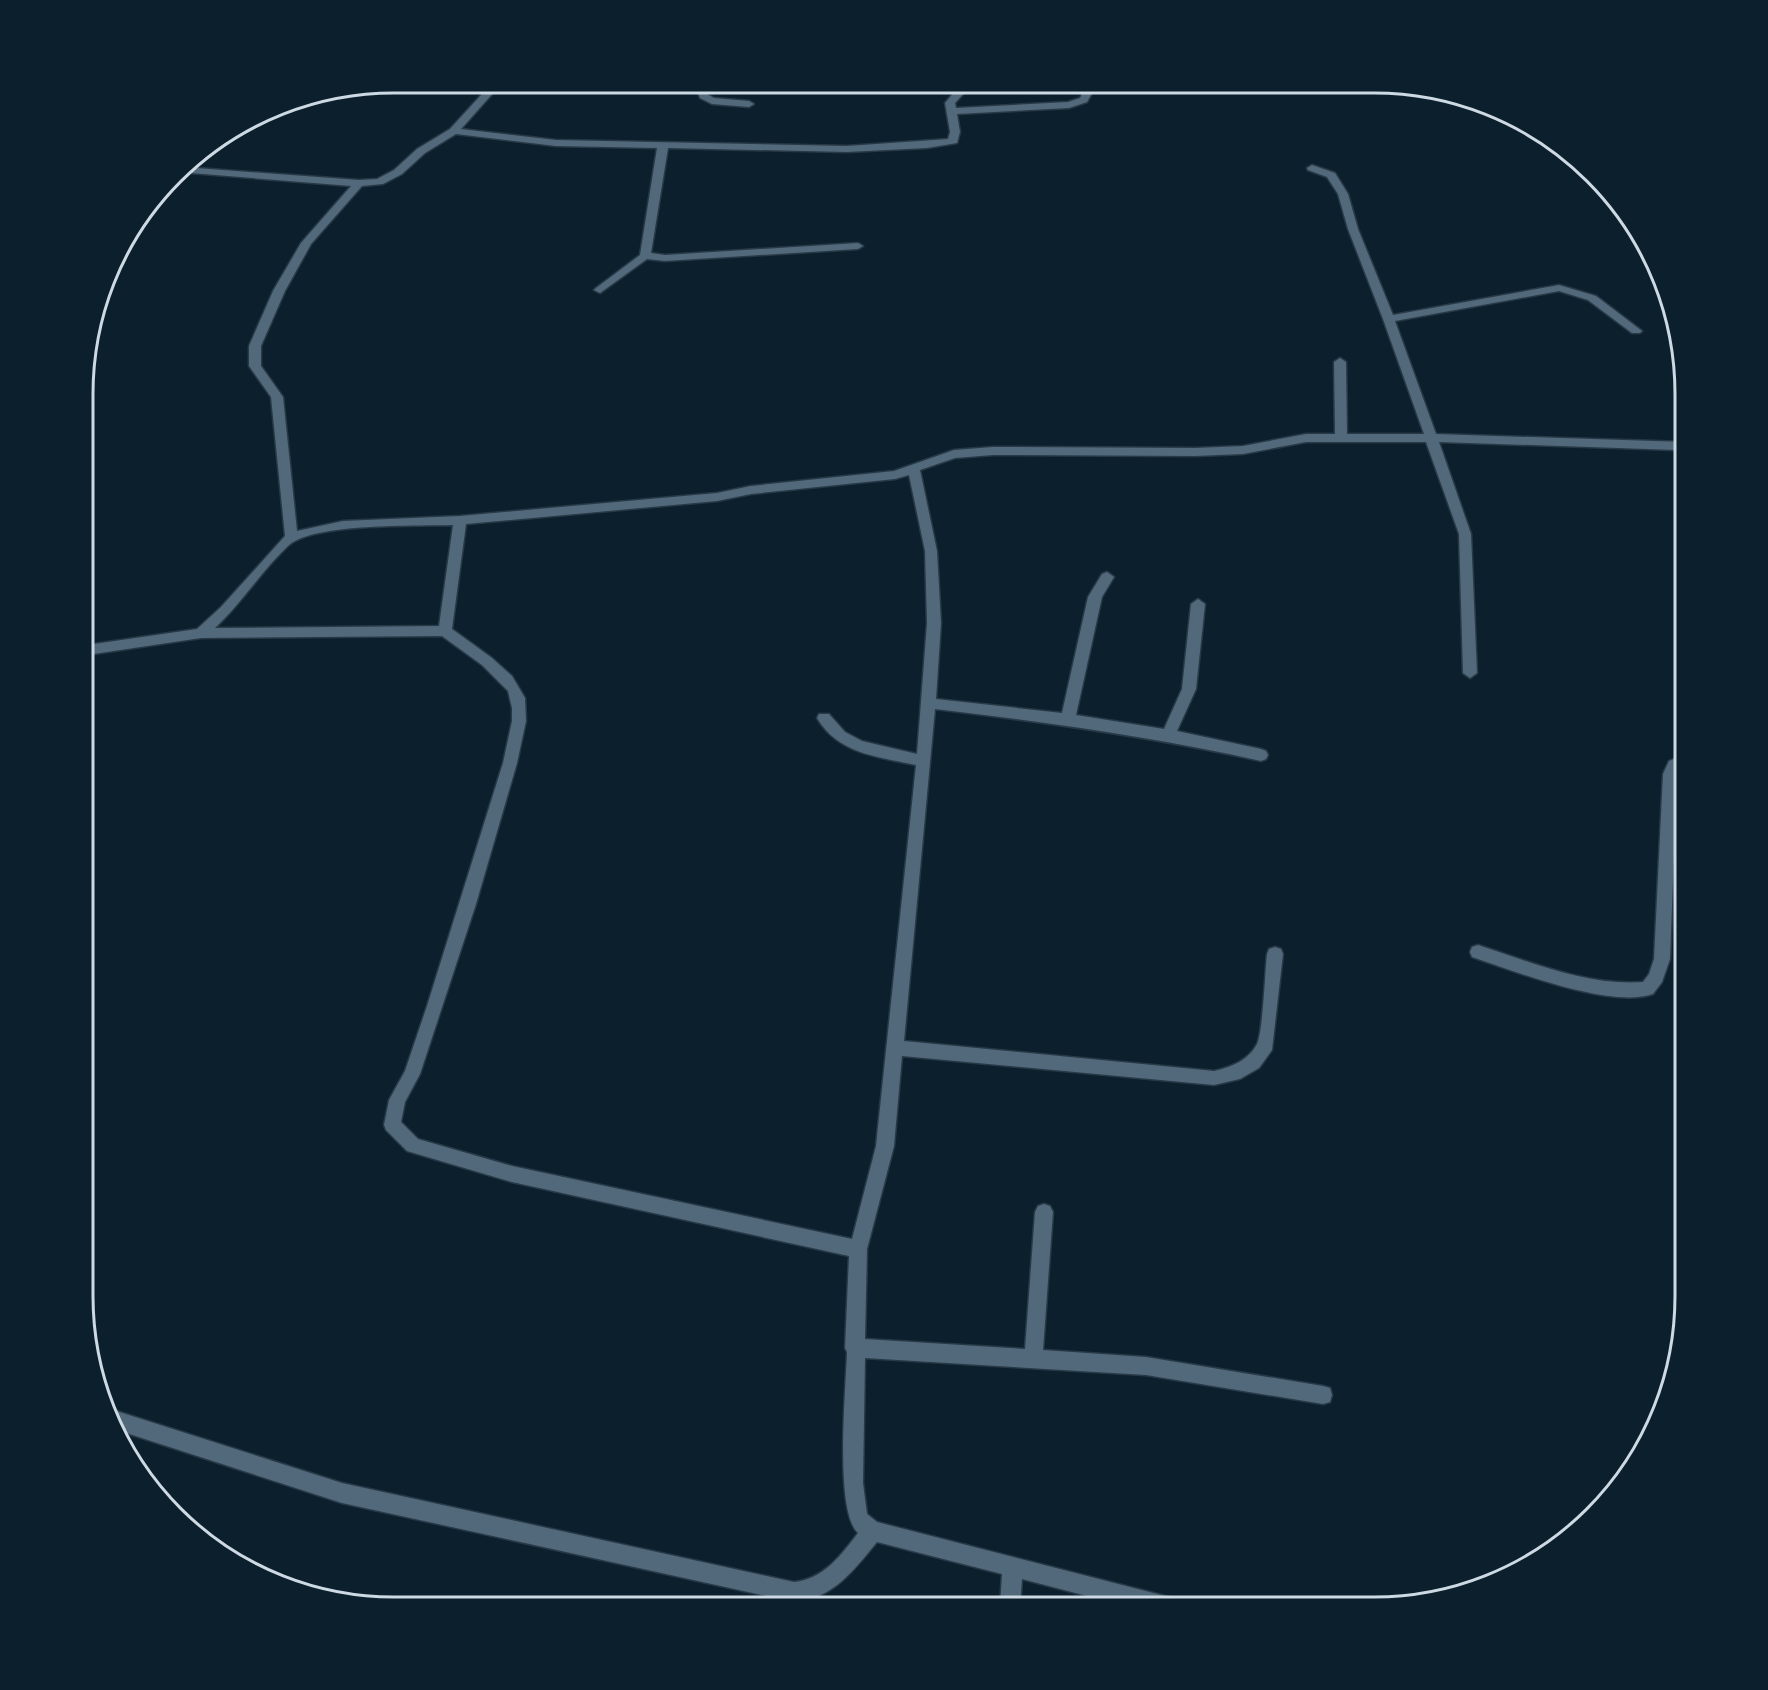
<svg xmlns="http://www.w3.org/2000/svg" width="1768" height="1690" font-family="'Public Sans',sans-serif">
<style>
.lines{fill:none;stroke-linecap:round;stroke-linejoin:round}
.minor-casing{stroke:#273946;stroke-width:3}
.minor{fill:#51697b;fill-rule:evenodd}
.rim{fill:none;stroke:#cedae3;stroke-width:3}
</style>
<rect width="100%" height="100%" fill="#0c1f2d"/>
<g class="lines">
<g class="minor-casing">
<g id="minor">
<path d="M 492,83 L 502,83 L 461,129 L 556,140 L 847,146 L 948,139 L 950,132 L 945,103 L 955,91 L 958,84 L 968,84 L 965,92 L 955,103 L 956,108 L 1068,102 L 1080,98 L 1087,84 L 1097,84 L 1087,102 L 1069,108 L 957,114 L 960,132 L 957,143 L 927,148 L 847,152 L 668,148 L 651,253 L 665,255 L 858,243 L 863,246 L 858,249 L 665,261 L 647,259 L 600,293 L 594,290 L 596,288 L 640,255 L 657,148 L 556,146 L 456,134 L 425,153 L 402,174 L 383,184 L 362,186 L 311,244 L 285,291 L 261,346 L 261,366 L 283,397 L 297,531 L 343,521 L 460,516 L 717,493 L 751,486 L 894,471 L 954,450 L 993,447 L 1195,448 L 1243,446 L 1306,434 L 1335,434 L 1334,362 L 1340,358 L 1346,362 L 1347,434 L 1424,434 L 1383,319 L 1348,229 L 1338,194 L 1327,177 L 1308,170 L 1307,168 L 1312,165 L 1335,173 L 1348,194 L 1358,229 L 1393,315 L 1559,285 L 1596,296 L 1642,331 L 1640,333 L 1632,333 L 1588,300 L 1559,291 L 1395,321 L 1436,434 L 1685,442 L 1685,472 L 1679,468 L 1676,450 L 1439,442 L 1471,534 L 1477,673 L 1470,678 L 1463,673 L 1459,534 L 1426,442 L 1306,442 L 1243,454 L 1195,456 L 993,455 L 955,458 L 920,470 L 937,551 L 941,623 L 936,699 L 1062,713 L 1088,597 L 1102,574 L 1107,572 L 1114,577 L 1102,597 L 1076,715 L 1164,729 L 1182,689 L 1191,604 L 1198,599 L 1205,604 L 1196,689 L 1177,731 L 1261,749 L 1266,751 L 1268,755 L 1266,759 L 1261,761 C 1153,737 1045,722 935,709 L 904,1041 L 1214,1071 C 1231,1067 1248,1061 1257,1044 C 1263,1032 1265,971 1267,954 L 1269,949 L 1275,947 L 1281,949 L 1283,954 L 1272,1050 L 1259,1068 L 1240,1079 L 1214,1085 L 902,1056 L 894,1146 L 867,1249 L 865,1339 L 1025,1349 L 1035,1212 L 1038,1206 L 1044,1204 L 1050,1206 L 1053,1212 L 1043,1350 L 1146,1357 L 1323,1386 L 1330,1388 L 1332,1395 L 1330,1402 L 1323,1404 L 1146,1375 L 865,1358 L 863,1483 L 867,1514 L 877,1522 L 1169,1597 L 1176,1600 L 1179,1607 L 1129,1607 L 1022,1579 L 1020,1607 L 1000,1607 L 1002,1574 L 877,1542 C 854,1570 833,1599 794,1602 L 342,1503 L 114,1429 L 105,1409 L 107,1408 L 342,1483 L 794,1582 C 824,1579 841,1555 858,1533 C 834,1511 846,1388 847,1352 L 845,1348 L 849,1256 L 512,1182 L 407,1151 L 386,1130 L 384,1125 L 389,1100 L 405,1071 L 427,1006 L 503,763 L 512,721 L 512,708 L 508,691 L 482,665 L 442,636 L 201,638 L 87,655 L 87,645 L 197,629 L 221,607 L 285,536 L 271,397 L 249,366 L 249,346 L 273,291 L 301,243 L 351,186 L 178,172 L 183,167 L 359,180 L 377,179 L 394,170 L 417,149 L 450,129 ZM 909,475 L 925,551 L 927,623 L 917,754 L 862,741 L 845,732 L 829,714 L 819,714 L 817,718 C 838,754 879,757 916,765 L 876,1146 L 852,1239 L 512,1166 L 418,1139 L 401,1122 L 405,1102 L 420,1074 L 476,904 L 517,763 L 526,721 L 525,698 L 512,676 L 492,658 L 452,629 L 466,524 L 717,501 L 751,494 L 895,479 ZM 453,525 L 439,626 L 215,628 C 242,603 262,570 289,545 C 315,523 417,526 453,525 Z"/>
<polygon points="547,83 562,83 574,88 569,91"/>
<polygon points="694,83 704,83 707,94 714,98 749,101 754,104 749,107 712,104 700,98"/>
<path d="M 1685,754 L 1685,766 L 1680,769 L 1677,774 L 1670,959 L 1662,982 L 1653,994 C 1611,1009 1514,971 1472,957 L 1470,952 L 1472,947 L 1478,945 C 1531,962 1586,986 1643,982 L 1649,974 L 1654,959 L 1663,774 L 1669,761 Z"/>
</g>
</g>
<use href="#minor" class="minor"/>
</g>
<path d="M0 0H1768V1690H0ZM394 93H1374A301 301 0 0 1 1675 394V1296A301 301 0 0 1 1374 1597H394A301 301 0 0 1 93 1296V394A301 301 0 0 1 394 93Z" fill="#0c1f2d" fill-rule="evenodd"/>
<path class="rim" d="M394 93H1374A301 301 0 0 1 1675 394V1296A301 301 0 0 1 1374 1597H394A301 301 0 0 1 93 1296V394A301 301 0 0 1 394 93Z"/>
</svg>
